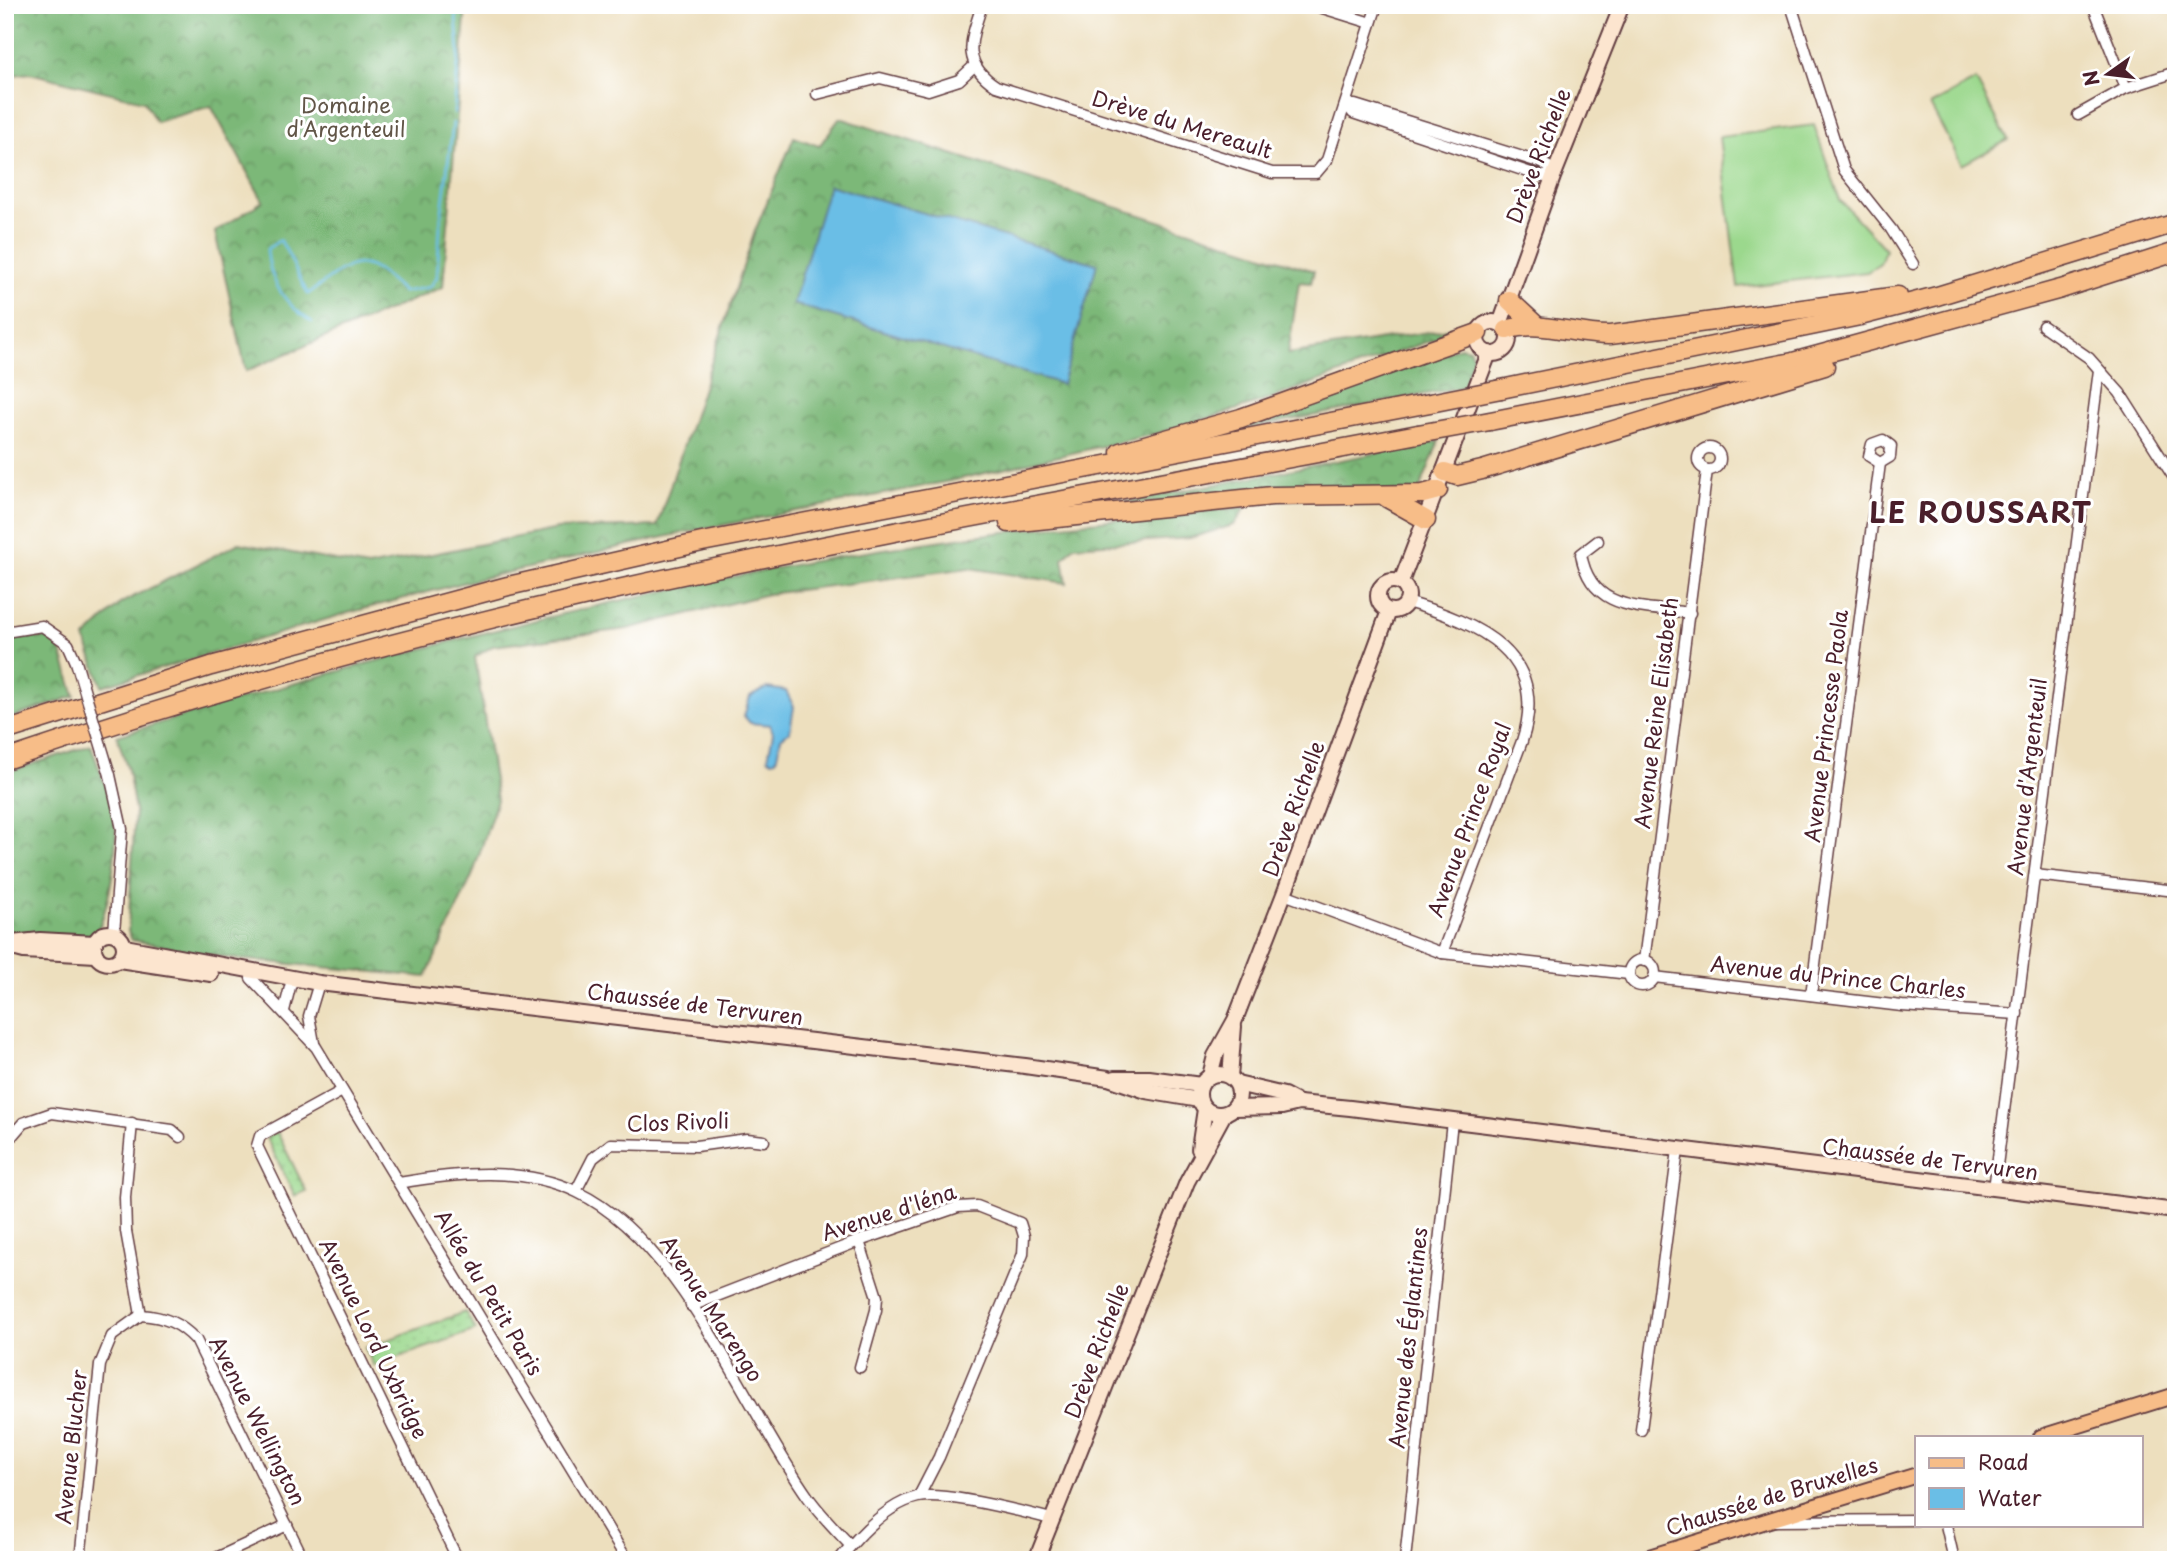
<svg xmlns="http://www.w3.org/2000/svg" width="2181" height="1565" font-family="'Playpen Sans',sans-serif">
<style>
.grass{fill:url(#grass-dots);stroke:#727c5c;stroke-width:2}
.forest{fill:url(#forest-crowns);stroke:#636c52;stroke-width:2}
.pitch{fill:#9bd88d;stroke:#727c5c;stroke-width:2}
.water{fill:#6abee6;stroke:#5a6e88;stroke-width:2}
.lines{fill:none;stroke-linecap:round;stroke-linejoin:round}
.stream{stroke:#6abee6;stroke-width:2.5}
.street-casing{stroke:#623c41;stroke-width:13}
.secondary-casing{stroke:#623c41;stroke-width:18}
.primary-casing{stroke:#623c41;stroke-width:18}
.highway-casing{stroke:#623c41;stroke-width:21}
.street{stroke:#fff;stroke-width:10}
.secondary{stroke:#fce5cf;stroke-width:14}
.primary{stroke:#f7bd88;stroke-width:14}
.highway{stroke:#f7bd88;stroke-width:18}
.street-bridge-casing{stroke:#623c41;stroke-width:13;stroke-linecap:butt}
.highway-bridge-casing{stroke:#623c41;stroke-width:21;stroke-linecap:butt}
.street-bridge{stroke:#fff;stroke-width:10}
.highway-bridge{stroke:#f7bd88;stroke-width:18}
.labels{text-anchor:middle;stroke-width:6;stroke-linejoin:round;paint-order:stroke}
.park-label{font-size:21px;fill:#625648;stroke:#fff}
.street-label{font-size:21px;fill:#4a1f2b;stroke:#fff}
.district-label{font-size:28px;font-weight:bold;letter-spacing:2px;fill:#4a1f2b;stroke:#fff}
</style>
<defs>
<pattern id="grass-dots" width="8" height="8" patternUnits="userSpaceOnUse" patternTransform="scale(1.75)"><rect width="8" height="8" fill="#9bd88d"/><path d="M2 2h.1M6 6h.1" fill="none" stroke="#87b97a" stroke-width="1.8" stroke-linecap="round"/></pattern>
<pattern id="forest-crowns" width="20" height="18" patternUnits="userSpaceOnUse" patternTransform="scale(1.75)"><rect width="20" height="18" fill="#7cb878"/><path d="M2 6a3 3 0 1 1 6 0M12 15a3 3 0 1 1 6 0" fill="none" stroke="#689563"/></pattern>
</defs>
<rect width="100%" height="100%" fill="#fff"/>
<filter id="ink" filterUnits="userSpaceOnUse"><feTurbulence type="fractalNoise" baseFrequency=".0143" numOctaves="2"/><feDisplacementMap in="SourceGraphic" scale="14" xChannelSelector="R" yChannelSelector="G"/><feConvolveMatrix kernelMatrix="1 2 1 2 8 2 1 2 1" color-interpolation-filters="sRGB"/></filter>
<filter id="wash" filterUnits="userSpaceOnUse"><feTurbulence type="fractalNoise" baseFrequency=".00686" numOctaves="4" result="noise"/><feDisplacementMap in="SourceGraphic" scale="28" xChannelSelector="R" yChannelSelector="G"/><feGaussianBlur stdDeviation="1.57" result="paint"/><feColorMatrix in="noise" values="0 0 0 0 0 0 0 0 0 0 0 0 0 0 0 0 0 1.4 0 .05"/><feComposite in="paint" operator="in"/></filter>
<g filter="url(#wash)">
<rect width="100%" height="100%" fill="#eddfbe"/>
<g class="grass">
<polygon points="277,1132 306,1191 295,1196 266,1137"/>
<polygon points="465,1312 476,1330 374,1366 365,1348"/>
</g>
<g class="forest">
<polygon points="5,5 466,5 443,287 246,371 215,232 263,201 211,106 156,122 144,101 30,73 5,76"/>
<polygon points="840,118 1314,271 1311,283 1299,282 1288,354 1473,325 1258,403 1159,433 955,480 682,533 470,581 344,614 102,686 85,638 121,603 239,543 368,567 557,529 657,526 755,231 794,137 819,146"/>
<polygon points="1460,347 1469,349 1473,356 1463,387 1186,440"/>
<polygon points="1439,441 1419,491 1114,504"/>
<path d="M 1246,507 L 1234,525 L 1190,538 L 1074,546 L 1063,558 L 1067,583 L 969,568 L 768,594 L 627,629 L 493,646 L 475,657 L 497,800 L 473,874 L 426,977 L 228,958 L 132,940 L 128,931 L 135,811 L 128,770 L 117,736 C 366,659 620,593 878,550 C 1000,530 1123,518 1246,507 Z"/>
<polygon points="5,637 48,638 60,648 75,696 5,720"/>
<path d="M 91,745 C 97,766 108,787 113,807 C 121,841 110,905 95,937 L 79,940 L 5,931 L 5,773 Z"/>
</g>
<g class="pitch">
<polygon points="1976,80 2008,140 1962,165 1930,105"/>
<polygon points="1814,125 1840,200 1885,249 1880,264 1867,272 1738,287 1719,137"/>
</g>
<g class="water">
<polygon points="829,185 1097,264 1062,384 793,304"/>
<polygon points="767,688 786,691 794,707 790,731 781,738 776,760 772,761 768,758 773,733 770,725 750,723 744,716 750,697"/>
</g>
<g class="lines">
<g class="stream">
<polyline points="454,113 459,52 455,5"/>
<path d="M 312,322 C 285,305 269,281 267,249 L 280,240 C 292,258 297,276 308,294 C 353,262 358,248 403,292 L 430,287 L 437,277 L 440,227 L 453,123"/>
</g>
</g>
</g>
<g filter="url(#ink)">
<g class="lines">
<g class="street-casing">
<g id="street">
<path d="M 982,5 C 971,40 960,62 996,86 L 1272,173 L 1316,173 L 1327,160 L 1377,5"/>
<polyline points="1313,5 1371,23"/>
<polyline points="1791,5 1844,170 1891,229 1913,264"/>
<polyline points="2093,5 2126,88"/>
<polyline points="817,94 880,78 928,90 959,80 974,66"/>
<polygon points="1347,105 1355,105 1542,163 1549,167 1553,177 1537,175 1353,113"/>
<polyline points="2078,115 2126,88 2176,72"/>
<polyline points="2043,326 2089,358 2120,393 2176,481"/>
<polygon points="1883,440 1891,446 1890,457 1880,463 1869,456 1872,444"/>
<circle cx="1709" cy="459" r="11"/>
<path d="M 1598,541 L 1581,554 C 1591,613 1643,606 1690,613"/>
<path d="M 1407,602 C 1478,623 1551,654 1522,741 L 1442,953"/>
<polyline points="5,632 42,626 68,644 76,662"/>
<polyline points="110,775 122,829 114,933"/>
<polyline points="2035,875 2176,891"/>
<polyline points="1284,894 1442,953 1629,974"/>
<circle cx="1642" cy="973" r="13"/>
<polyline points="1644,961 1707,470"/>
<polyline points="1654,977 1902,1006 2017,1014"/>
<polyline points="251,978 316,1047 627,1560"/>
<polyline points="1811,995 1880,463"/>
<polyline points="284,1011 291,983 298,980"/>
<polyline points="314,1043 309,1016 319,983"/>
<polyline points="342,1091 260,1136 257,1146 458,1560"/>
<polyline points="132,1123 125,1197 126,1231 141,1315"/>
<polyline points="5,1144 23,1123 52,1113 172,1130 180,1137"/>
<path d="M 399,1183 C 455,1173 523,1166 577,1192 C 682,1242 742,1404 808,1497 C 820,1514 836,1530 850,1545"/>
<polyline points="1994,1189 2099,370"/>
<polyline points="576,1191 593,1158 611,1144 696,1146 747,1139 764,1141"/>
<polyline points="859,1241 877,1297 876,1310 860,1367"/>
<polyline points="691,1306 859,1241 958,1207 977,1206 1020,1223 1024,1236 1023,1254 939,1457 919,1496"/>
<path d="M 141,1315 C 165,1317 180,1323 196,1340 L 304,1560"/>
<polyline points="1641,1430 1678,1150"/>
<polyline points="1776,1521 1917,1520"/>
<polyline points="1946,1525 1954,1560"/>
<polyline points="80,1560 100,1365 112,1336 141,1315"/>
<polyline points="212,1560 287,1525"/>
<path d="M 839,1560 C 858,1536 887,1504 918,1497 C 944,1491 1024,1512 1051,1519"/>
<polyline points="1405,1560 1452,1121"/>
</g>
</g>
<g class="secondary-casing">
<g id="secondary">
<circle cx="1493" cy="338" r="16"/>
<polyline points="1500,324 1553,177 1622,5"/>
<circle cx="1393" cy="596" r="15"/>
<polyline points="1401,582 1489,353"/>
<circle cx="109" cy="948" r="15"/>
<polyline points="12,943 40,940 95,943"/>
<polyline points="5,946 24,951 96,955"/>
<polyline points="125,947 319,983 1025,1066 1108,1078 1146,1091 1199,1100"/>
<polyline points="119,960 211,974"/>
<circle cx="1219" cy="1094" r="20"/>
<polyline points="1210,1076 1215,1056 1235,1020 1284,894 1389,611"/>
<polyline points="1230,1077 1234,1026"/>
<polyline points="1115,1078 1149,1078 1201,1085"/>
<polyline points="1237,1084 1284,1095 1299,1103"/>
<polyline points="1234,1108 1282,1107 1299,1103 1350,1108 2176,1211"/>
<polyline points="1199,1149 1205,1109"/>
<polyline points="1036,1560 1187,1182 1224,1114"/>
</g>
</g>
<g class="primary-casing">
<g id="primary">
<polyline points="2041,1437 2176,1395"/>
<polyline points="1639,1560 1917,1475"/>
</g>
</g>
<g class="highway-casing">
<g id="highway">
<polyline points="1509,300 1537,326"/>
<path d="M 1507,330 C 1539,319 1577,336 1610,335 L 1898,296"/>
<polyline points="1501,389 1860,316 1937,296 2176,223"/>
<polyline points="1490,421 1793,362 2061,289 2176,252"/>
<polyline points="1120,452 1241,418 1478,333"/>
<polyline points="1445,472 1457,476 1482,470 1825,366"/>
<polyline points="1387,498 1426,520"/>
<polyline points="1009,523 1272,496 1423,494 1438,490"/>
<polyline points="5,731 211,666 508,586 702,542 1430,403"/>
<path d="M 5,760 C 203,693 405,637 609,591 C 877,531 1148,486 1418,434"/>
</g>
</g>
<use href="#street" class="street"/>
<use href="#secondary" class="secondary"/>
<use href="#primary" class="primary"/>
<use href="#highway" class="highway"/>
<g class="street-bridge-casing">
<polyline id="street-bridge" points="76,662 110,775"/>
</g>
<g class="highway-bridge-casing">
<g id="highway-bridge">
<polyline points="1430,403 1501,389"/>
<polyline points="1418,434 1490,421"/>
</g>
</g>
<use href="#street-bridge" class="street-bridge"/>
<use href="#highway-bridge" class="highway-bridge"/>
</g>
</g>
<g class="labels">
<g class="park-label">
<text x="346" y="113">Domaine<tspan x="346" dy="24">d'Argenteuil</tspan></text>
</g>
<g class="street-label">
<text transform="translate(1182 125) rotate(17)" y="7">Drève du Mereault</text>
<text transform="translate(1539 156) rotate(-69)" y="7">Drève Richelle</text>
<text transform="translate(1657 713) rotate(-83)" y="7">Avenue Reine Elisabeth</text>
<text transform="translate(1827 726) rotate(-83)" y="7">Avenue Princesse Paola</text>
<text transform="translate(2028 777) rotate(-83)" y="7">Avenue d'Argenteuil</text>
<text transform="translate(1294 809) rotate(-70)" y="7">Drève Richelle</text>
<text transform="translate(1470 820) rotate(-70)" y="7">Avenue Prince Royal</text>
<text transform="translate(1838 978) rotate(6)" y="7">Avenue du Prince Charles</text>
<text transform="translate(695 1005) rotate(7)" y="7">Chaussée de Tervuren</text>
<text transform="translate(678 1123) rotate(-2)" y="7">Clos Rivoli</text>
<text transform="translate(1930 1160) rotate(7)" y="7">Chaussée de Tervuren</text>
<text transform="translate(889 1213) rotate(-18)" y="7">Avenue d'Iéna</text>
<text transform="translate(488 1293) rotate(59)" y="7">Allée du Petit Paris</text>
<text transform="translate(711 1309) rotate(57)" y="7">Avenue Marengo</text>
<text transform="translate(1409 1338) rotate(-84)" y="7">Avenue des Églantines</text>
<text transform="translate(373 1339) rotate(64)" y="7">Avenue Lord Uxbridge</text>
<text transform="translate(1097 1351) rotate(-69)" y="7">Drève Richelle</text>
<text transform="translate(257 1421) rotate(63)" y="7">Avenue Wellington</text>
<text transform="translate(72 1447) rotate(-84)" y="7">Avenue Blucher</text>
<text transform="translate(1772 1497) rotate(-17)" y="7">Chaussée de Bruxelles</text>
</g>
<g class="district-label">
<text x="1981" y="523">LE ROUSSART</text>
</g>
</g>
<rect width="2181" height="1565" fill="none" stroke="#fff" stroke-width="28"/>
<rect x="1915" y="1436" width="228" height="91" fill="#ffffff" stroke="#b7a5aa" stroke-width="2"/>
<rect x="1929" y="1458" width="35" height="10" fill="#f7bd88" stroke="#b7a5aa" stroke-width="2"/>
<text x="1978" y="1470" font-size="21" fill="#4a1f2b">Road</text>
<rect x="1929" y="1488" width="35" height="21" fill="#6abee6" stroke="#b7a5aa" stroke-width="2"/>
<text x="1978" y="1506" font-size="21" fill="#4a1f2b">Water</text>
<g transform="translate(2108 74) rotate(256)" stroke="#ffffff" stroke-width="5" paint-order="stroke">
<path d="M0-5L12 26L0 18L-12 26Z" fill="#4a1f2b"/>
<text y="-10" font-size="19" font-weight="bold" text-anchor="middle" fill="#4a1f2b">N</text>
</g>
</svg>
